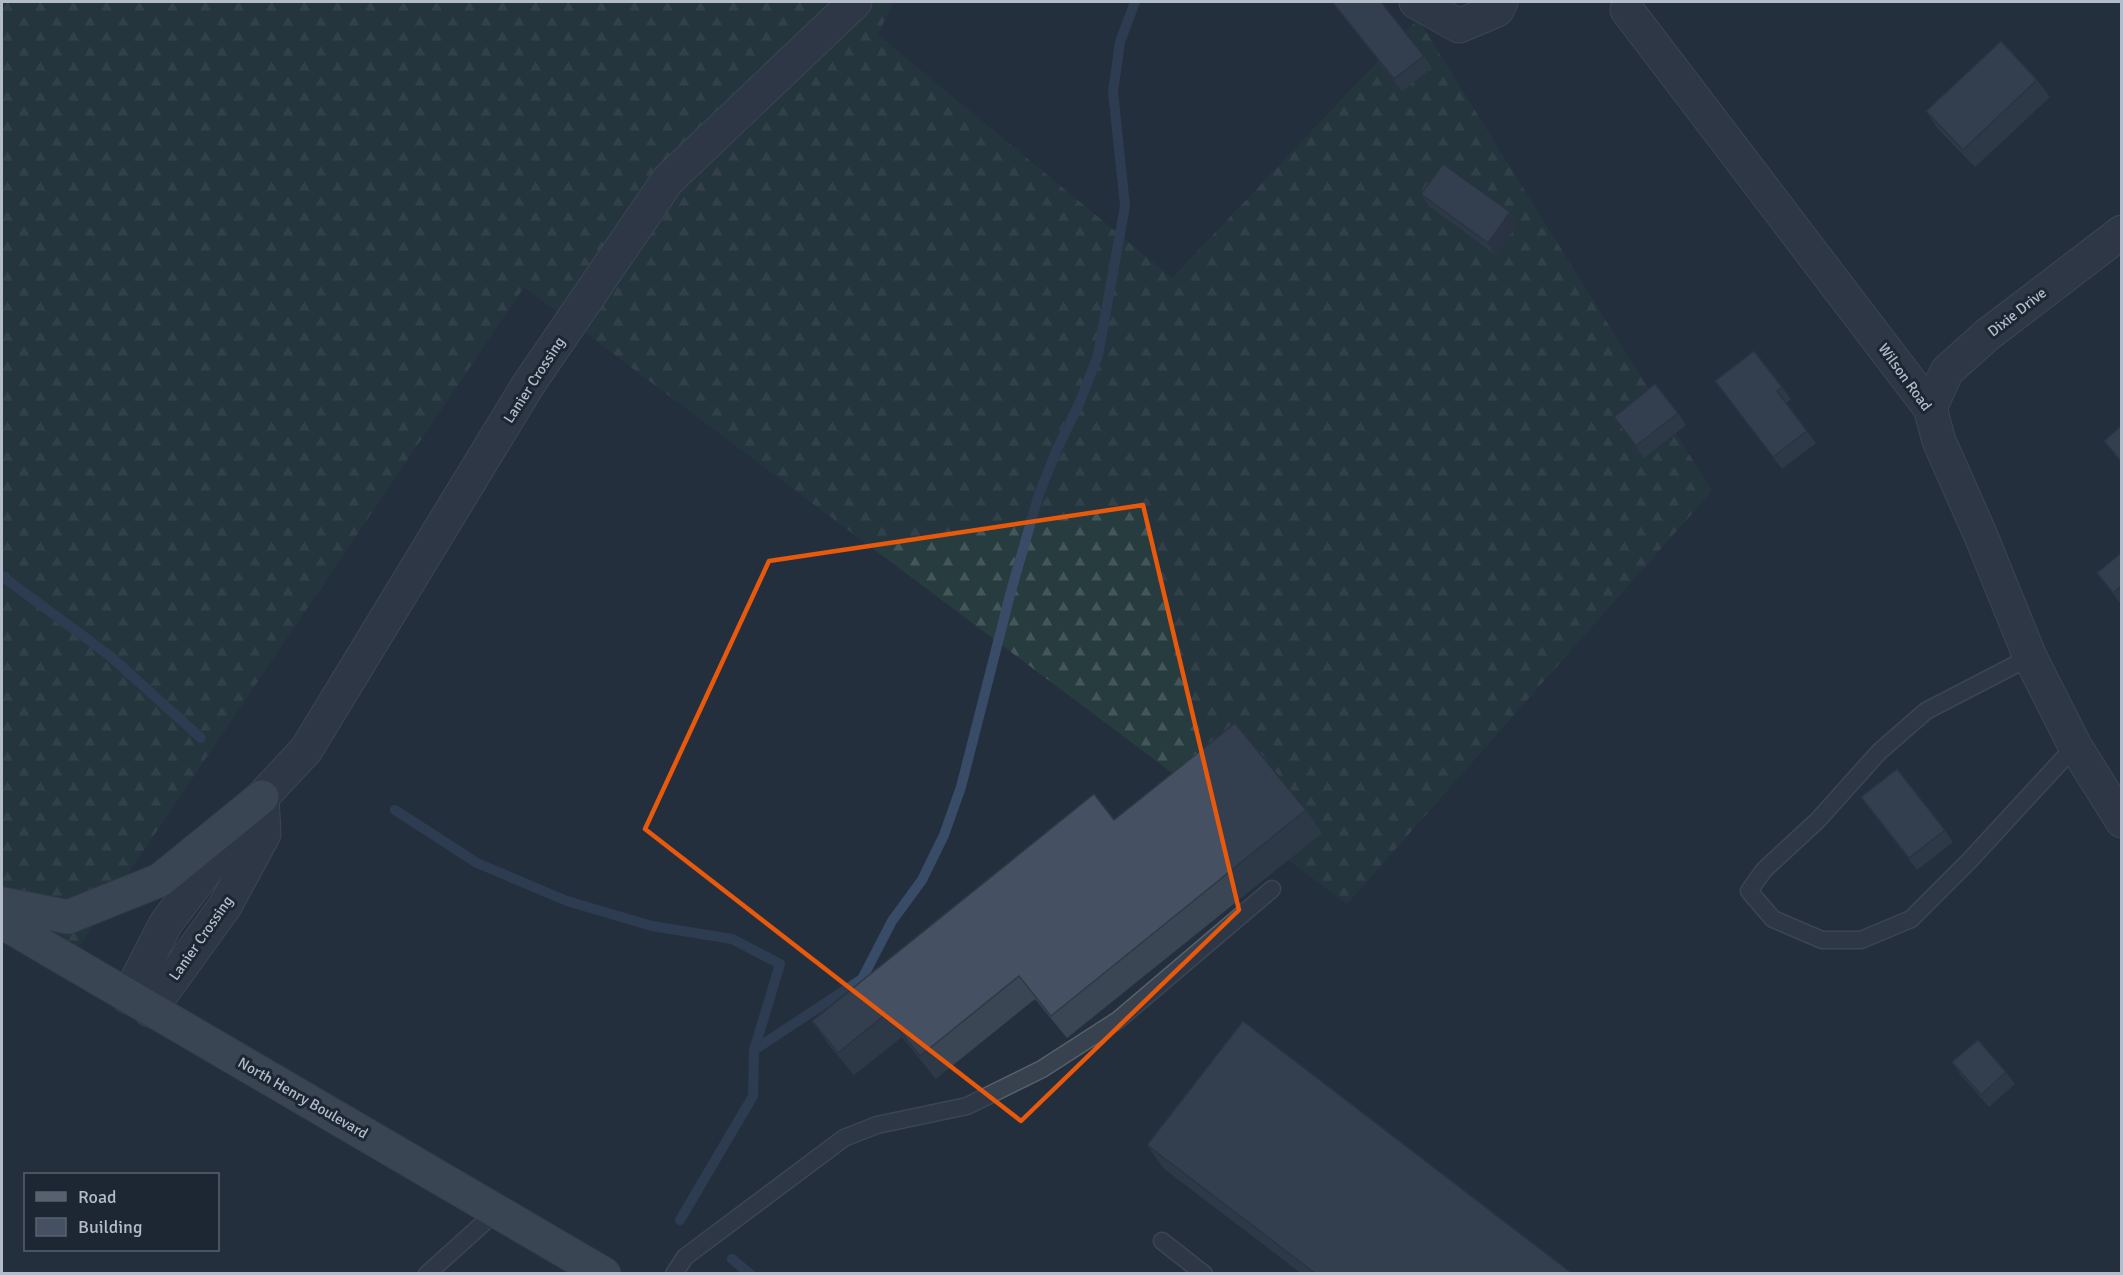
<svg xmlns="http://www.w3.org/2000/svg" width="2123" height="1275" font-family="Signika,sans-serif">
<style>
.forest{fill:url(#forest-firs)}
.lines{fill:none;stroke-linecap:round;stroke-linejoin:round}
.stream{stroke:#394c67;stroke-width:10}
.lane-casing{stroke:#565f6c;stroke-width:19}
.street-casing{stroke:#565f6c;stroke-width:35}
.primary-casing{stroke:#414a57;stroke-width:35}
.lane{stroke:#38414e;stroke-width:16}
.street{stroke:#38414e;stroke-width:33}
.primary{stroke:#56606e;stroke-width:33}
.wall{fill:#3b4654}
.shaded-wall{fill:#303945}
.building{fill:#455162;stroke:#303945;stroke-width:1.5}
.marked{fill:none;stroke:#e8590c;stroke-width:4.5;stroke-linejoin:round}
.labels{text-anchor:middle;stroke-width:6;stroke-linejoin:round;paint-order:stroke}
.street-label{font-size:15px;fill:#b4bcc9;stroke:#1d2633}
</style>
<defs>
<pattern id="forest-firs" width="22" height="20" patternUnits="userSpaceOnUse" patternTransform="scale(1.5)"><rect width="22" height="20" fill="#263c3f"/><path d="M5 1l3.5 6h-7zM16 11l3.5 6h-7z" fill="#435659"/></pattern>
</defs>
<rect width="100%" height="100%" fill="#242f3e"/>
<polygon class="forest" points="2,2 893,2 878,35 1172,278 1418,19 1712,491 1347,904 524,287 59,976 2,941"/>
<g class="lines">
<g class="stream">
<polyline points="2,576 110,656 201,738"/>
<polyline points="395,810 477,863 567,901 652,926 732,939 780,964 754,1050 753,1096 680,1220"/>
<polyline points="754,1050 862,979 892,921 922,880 944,835 961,787 1011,591 1039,494 1058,447 1080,402 1098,355 1125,206 1113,92 1120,42 1135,2"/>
<polyline points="732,1259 750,1274"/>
</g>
<g class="lane-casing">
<g id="lane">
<polyline points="2030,657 1926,711 1879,752 1818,820 1764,870 1749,891 1773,919 1822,940 1861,940 1911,919 1970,860 2075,746"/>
<polyline points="1162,1241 1204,1274"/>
<polyline points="427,1274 497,1211"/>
<polyline points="674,1274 685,1257 844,1138 877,1125 967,1106 1042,1069 1118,1020 1272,889"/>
</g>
</g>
<g class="street-casing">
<g id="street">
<polyline points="1416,2 1459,26 1497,10 1501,2"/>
<polyline points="1627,10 1930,408 1939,441 1981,536 2030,657 2075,746 2122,821"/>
<polyline points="1930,408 1947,371 1987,335 2122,232"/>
<polyline points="128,997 166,923 262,797 306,750 528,385 668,180 855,2"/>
<polyline points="150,1010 225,906 264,834 262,797"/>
</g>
</g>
<g class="primary-casing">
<g id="primary">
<polyline points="2,904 68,917 160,880 262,797"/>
<polyline points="2,922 604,1274"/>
</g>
</g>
<use href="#lane" class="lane"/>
<use href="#street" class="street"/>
<use href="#primary" class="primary"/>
</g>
<g class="wall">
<polygon points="1333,3 1424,56 1432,68 1402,91"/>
<polygon points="2037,80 2050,97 1975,167 1938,129 1926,111"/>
<polygon points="1421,194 1510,212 1518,224 1496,255 1429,206"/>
<polygon points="1715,381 1782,387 1791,399 1786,403 1816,443 1782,469"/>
<polygon points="1678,413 1686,425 1644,458 1614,417"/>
<polygon points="2121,426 2121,463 2104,441"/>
<polygon points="2121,553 2121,604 2106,585 2097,573"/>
<polygon points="1861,797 1945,830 1953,842 1917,870"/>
<polygon points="1306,810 1322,833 1067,1038 1035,999 936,1079 902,1037 854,1075 828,1044 812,1021 1114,820"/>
<polygon points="1952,1062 2006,1072 2015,1084 1989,1107 1960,1074"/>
<polygon points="1147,1145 1573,1274 1302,1274 1163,1168"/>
</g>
<polygon class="shaded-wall" points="1510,212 1518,224 1496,255 1488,243"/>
<g class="building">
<polygon points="1335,2 1381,2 1424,56 1394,79 1333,3"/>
<polygon points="2001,41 2037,80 1963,150 1926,111"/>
<polygon points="1443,164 1510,212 1488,243 1421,194"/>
<polygon points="1754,351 1782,387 1777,391 1807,431 1773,457 1715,381"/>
<polygon points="1655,384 1678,413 1636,446 1614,417"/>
<polygon points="2121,426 2121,461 2104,441"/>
<polygon points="2121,553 2121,586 2113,593 2097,573"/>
<polygon points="1235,723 1306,810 1051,1016 1019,976 920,1056 886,1014 838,1053 812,1021 1094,794 1114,820"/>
<polygon points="1897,769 1945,830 1909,858 1861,797"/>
<polygon points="1243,1021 1573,1274 1316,1274 1147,1145"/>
<polygon points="1978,1040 2006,1072 1981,1095 1952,1062"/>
</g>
<path d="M0 0H2123V1275H0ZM 1143,505 L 1239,910 L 1021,1121 L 645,829 L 769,561 Z" fill="#242f3e" fill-opacity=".55" fill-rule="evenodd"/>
<path class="marked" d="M 1143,505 L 1239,910 L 1021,1121 L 645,829 L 769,561 Z"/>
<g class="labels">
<g class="street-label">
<text transform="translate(2017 312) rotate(-38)" y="5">Dixie Drive</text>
<text transform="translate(1905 377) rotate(54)" y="5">Wilson Road</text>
<text transform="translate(534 380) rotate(-57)" y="5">Lanier Crossing</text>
<text transform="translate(201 938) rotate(-55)" y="5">Lanier Crossing</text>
<text transform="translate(303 1098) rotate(30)" y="5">North Henry Boulevard</text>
</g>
</g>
<rect width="2123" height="1275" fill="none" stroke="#b4bcc9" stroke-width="6"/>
<rect x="24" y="1173" width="195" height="78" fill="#1d2633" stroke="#59626f" stroke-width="1.5"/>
<rect x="36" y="1192" width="30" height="9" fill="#56606e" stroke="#59626f" stroke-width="1.5"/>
<text x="78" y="1203" font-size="18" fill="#b4bcc9">Road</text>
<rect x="36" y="1218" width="30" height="18" fill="#455162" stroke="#59626f" stroke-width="1.5"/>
<text x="78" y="1233" font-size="18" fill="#b4bcc9">Building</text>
</svg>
